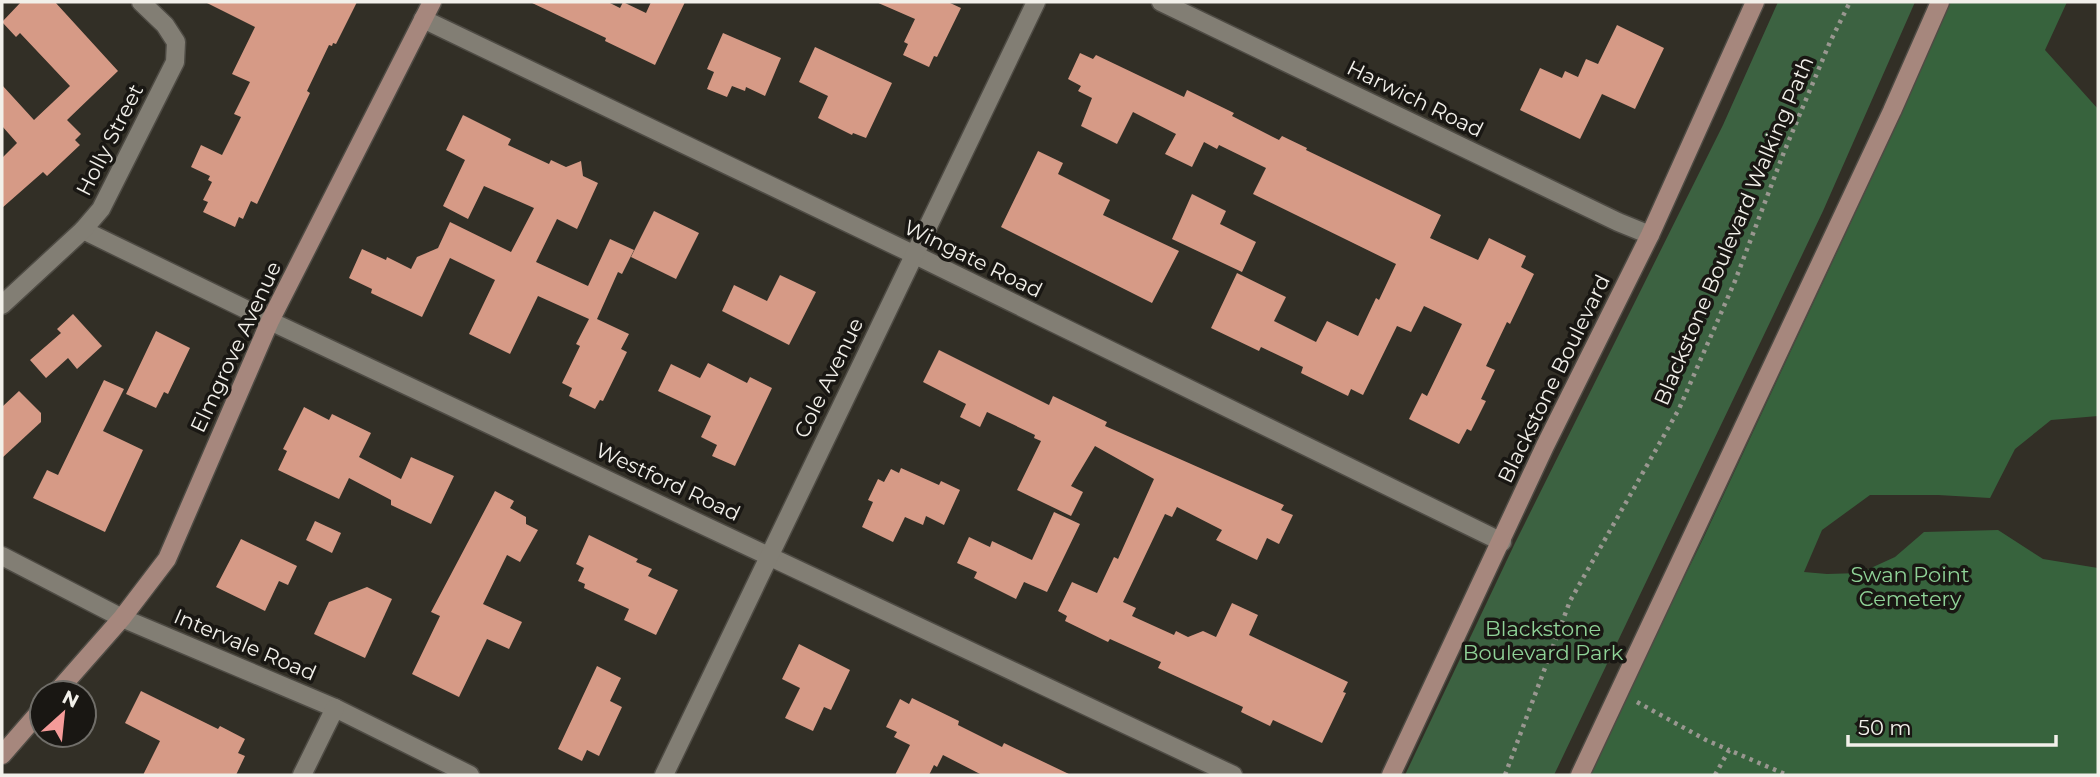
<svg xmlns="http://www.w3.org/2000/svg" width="2100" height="777" font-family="Montserrat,sans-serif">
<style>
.green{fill:#3c6241}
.forest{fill:#37633d}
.building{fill:#d69a86}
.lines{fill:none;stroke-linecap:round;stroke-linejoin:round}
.street-casing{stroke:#4e4b44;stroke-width:21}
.secondary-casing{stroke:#4e4b44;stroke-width:21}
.path{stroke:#999790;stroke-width:4.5;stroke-dasharray:3.5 5;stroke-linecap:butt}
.street{stroke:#827e74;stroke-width:18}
.secondary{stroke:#a6877d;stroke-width:18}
.labels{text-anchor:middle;stroke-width:7;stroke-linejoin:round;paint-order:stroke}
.street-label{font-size:21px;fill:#f2f0ea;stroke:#191713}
.park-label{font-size:21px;fill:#8fd297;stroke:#191713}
</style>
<rect width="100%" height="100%" fill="#322f26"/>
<polygon class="green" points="1778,2 1915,2 1823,211 1554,775 1405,775 1515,543 1723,125"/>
<polygon class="forest" points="1941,2 2067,2 2045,50 2098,109 2098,416 2051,420 2015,449 1990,498 1938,495 1870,495 1822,530 1804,572 1827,574 1860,573 1895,557 1924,532 1998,530 2043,559 2098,568 2098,775 1587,775 1703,539 1893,132"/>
<g class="building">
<polygon points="21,2 55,2 118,71 67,120 81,134 75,140 80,145 47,176 43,172 2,208 2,158 17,143 2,126 2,85 34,120 70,86 20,33 16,37 2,22"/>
<polygon points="205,2 357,2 336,44 333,43 332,46 329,45 307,91 310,93 257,204 251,201 243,219 239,217 235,227 203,212 208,202 203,200 212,182 208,180 210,176 191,167 201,145 222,155 241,117 234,114 250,82 232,74 255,27"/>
<polygon points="530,2 608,2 620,8 623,2 646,13 651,2 685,2 655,65 605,41 606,38"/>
<polygon points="876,2 948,2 961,8 937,57 934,56 929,67 903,55 908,44 904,42 915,19"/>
<polygon points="1617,25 1664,48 1635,109 1602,94 1580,139 1520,110 1540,68 1562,78 1565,71 1578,77 1586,59 1598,64"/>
<polygon points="723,33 781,58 765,96 746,87 745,91 732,86 727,97 707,89 714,72 707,69"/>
<polygon points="815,47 892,83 866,138 853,133 852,135 818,118 828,96 799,82"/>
<polygon points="1080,53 1093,59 1096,55 1184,97 1187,90 1234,113 1232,116 1279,140 1282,136 1307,148 1306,150 1441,215 1430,238 1478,260 1489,238 1526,256 1521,267 1534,274 1510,324 1507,322 1486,366 1495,370 1481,399 1486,401 1471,431 1467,429 1459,444 1409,419 1422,393 1427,396 1462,324 1424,306 1411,332 1397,326 1363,395 1351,389 1348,396 1301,373 1303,367 1261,347 1259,351 1211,328 1237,273 1286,297 1274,321 1316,342 1327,321 1358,336 1376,298 1379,300 1396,264 1253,194 1266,168 1219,145 1217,149 1204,142 1192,167 1165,154 1176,134 1133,112 1117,144 1081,126 1092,98 1078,91 1081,86 1068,79"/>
<polygon points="463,115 511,139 508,145 549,164 551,160 566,167 581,161 583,176 598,183 577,229 557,219 536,262 588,286 610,239 634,250 622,274 618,272 597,319 629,334 621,349 627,352 603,401 600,400 595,409 569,396 572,388 562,383 580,346 576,344 589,319 538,296 510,354 469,334 495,280 450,258 422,317 371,293 372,289 349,278 362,249 386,260 387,257 411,269 417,257 438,248 450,222 511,252 534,208 484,186 468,219 443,206 465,160 446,150"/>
<polygon points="1038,151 1063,163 1058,174 1110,200 1103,215 1179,251 1152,303 1001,227"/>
<polygon points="1192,194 1226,211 1220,224 1256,242 1242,272 1172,239"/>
<polygon points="654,211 699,233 676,279 631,257"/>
<polygon points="780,275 816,292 789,345 722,311 734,285 767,301"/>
<polygon points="73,314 102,346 77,369 68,358 46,378 30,360 61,333 57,329"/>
<polygon points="156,331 190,348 168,394 164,392 156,408 126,394"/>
<polygon points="939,350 1049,405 1053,396 1107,422 1105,426 1284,505 1281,510 1293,515 1279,544 1267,538 1257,560 1216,540 1222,530 1177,507 1172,517 1165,514 1123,602 1136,608 1132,616 1174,635 1176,631 1188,637 1203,631 1216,637 1232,603 1258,615 1249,635 1348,682 1343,692 1346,693 1322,743 1273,720 1270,726 1241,712 1243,707 1158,668 1161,662 1110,639 1108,642 1065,621 1067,616 1058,611 1072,582 1097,593 1114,557 1118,559 1154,479 1095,446 1071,486 1083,492 1071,516 1017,490 1041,441 1034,438 1035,435 987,412 980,427 960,417 966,404 923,382"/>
<polygon points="708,363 747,383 750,377 772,388 735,466 712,456 717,445 701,437 711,416 658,391 671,364 700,378"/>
<polygon points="104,380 124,389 103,431 143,450 105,532 33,498 47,470 58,475"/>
<polygon points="19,391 41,413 41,422 2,458 2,407"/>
<polygon points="304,407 329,420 332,414 371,433 359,457 401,479 411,457 454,476 431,524 391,505 391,500 349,478 339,499 278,470 287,451 283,449"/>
<polygon points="901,468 939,485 941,481 960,490 944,525 926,516 923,525 905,517 893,542 862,527 873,502 868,500 878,479 884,482 891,469 899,473"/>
<polygon points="495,491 514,501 510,508 526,517 526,524 538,530 520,562 507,555 483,604 522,622 509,649 487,639 459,697 412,674 440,616 431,612"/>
<polygon points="1054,512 1080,524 1047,592 1024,582 1016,599 974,578 977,572 957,563 969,537 990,547 992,541 1032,560"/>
<polygon points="315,521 341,533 332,553 306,540"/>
<polygon points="589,535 638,559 636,562 652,569 648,576 678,590 656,635 624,620 629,609 584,588 585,584 578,581 584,568 576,564"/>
<polygon points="241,539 297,566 288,585 279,581 265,611 216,587"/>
<polygon points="367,587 392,599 365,658 314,634 329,602"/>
<polygon points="799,644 850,670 831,710 824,707 813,731 785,718 800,688 782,679"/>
<polygon points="597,666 621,678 610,701 622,707 599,756 587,750 582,761 558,749"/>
<polygon points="141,691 218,729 220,726 245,739 238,753 245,756 236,775 143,775 160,741 125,723"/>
<polygon points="912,698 959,721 958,725 1002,747 1004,743 1071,775 982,775 943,755 937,767 934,765 929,775 895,775 910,745 894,737 897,732 886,727 900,699 909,704"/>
</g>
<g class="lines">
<g class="street-casing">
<g id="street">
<polyline points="1161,2 1618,222 1650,235"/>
<polyline points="423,19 913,254 1502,542"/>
<polyline points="83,230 270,321 1233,775"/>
<polyline points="2,305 83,230 101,209 175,62 176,42 165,25 141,2"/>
<polyline points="2,556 122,618 335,708 470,775"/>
<polyline points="302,775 335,708"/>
<polyline points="664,775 1036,2"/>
</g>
</g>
<g class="secondary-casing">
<g id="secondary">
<polyline points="56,693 122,618 167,559 270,321 432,2"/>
<polyline points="2,755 42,709"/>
<polyline points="1391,775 1545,446 1650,235 1755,2"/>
<polyline points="1580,775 1892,111 1940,2"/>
</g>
</g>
<g class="path">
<polyline points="1637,702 1706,740 1729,750"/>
<polyline points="1505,775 1570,601 1679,409 1735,281 1784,152 1830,42 1850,2"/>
<polyline points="1715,775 1729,750 1787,775"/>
</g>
<use href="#street" class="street"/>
<use href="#secondary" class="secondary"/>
</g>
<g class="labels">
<g class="street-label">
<text transform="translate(1415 99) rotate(26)" y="7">Harwich Road</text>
<text transform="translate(110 140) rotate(-63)" y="7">Holly Street</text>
<text transform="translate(1734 231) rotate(-67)" y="7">Blackstone Boulevard Walking Path</text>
<text transform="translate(973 259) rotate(26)" y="7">Wingate Road</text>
<text transform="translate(236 347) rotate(-65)" y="7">Elmgrove Avenue</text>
<text transform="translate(829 378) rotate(-64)" y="7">Cole Avenue</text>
<text transform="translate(1554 379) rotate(-64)" y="7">Blackstone Boulevard</text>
<text transform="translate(668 482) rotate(25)" y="7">Westford Road</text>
<text transform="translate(245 645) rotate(23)" y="7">Intervale Road</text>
</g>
<g class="park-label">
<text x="1910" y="582">Swan Point<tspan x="1910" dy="24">Cemetery</tspan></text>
<text x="1543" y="636">Blackstone<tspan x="1543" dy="24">Boulevard Park</tspan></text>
</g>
</g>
<rect width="2100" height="777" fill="none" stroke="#f2f0ea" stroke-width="7"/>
<g transform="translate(63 714) rotate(27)"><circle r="33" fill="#191713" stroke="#706e69" stroke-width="2"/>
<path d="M0-5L12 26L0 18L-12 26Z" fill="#f59b99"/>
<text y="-10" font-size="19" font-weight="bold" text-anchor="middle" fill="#f2f0ea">N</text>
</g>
<path d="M1848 735v10h208v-10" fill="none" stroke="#f2f0ea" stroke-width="3.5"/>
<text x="1858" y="735" font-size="21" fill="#f2f0ea" stroke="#191713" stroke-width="5" paint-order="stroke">50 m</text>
</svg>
